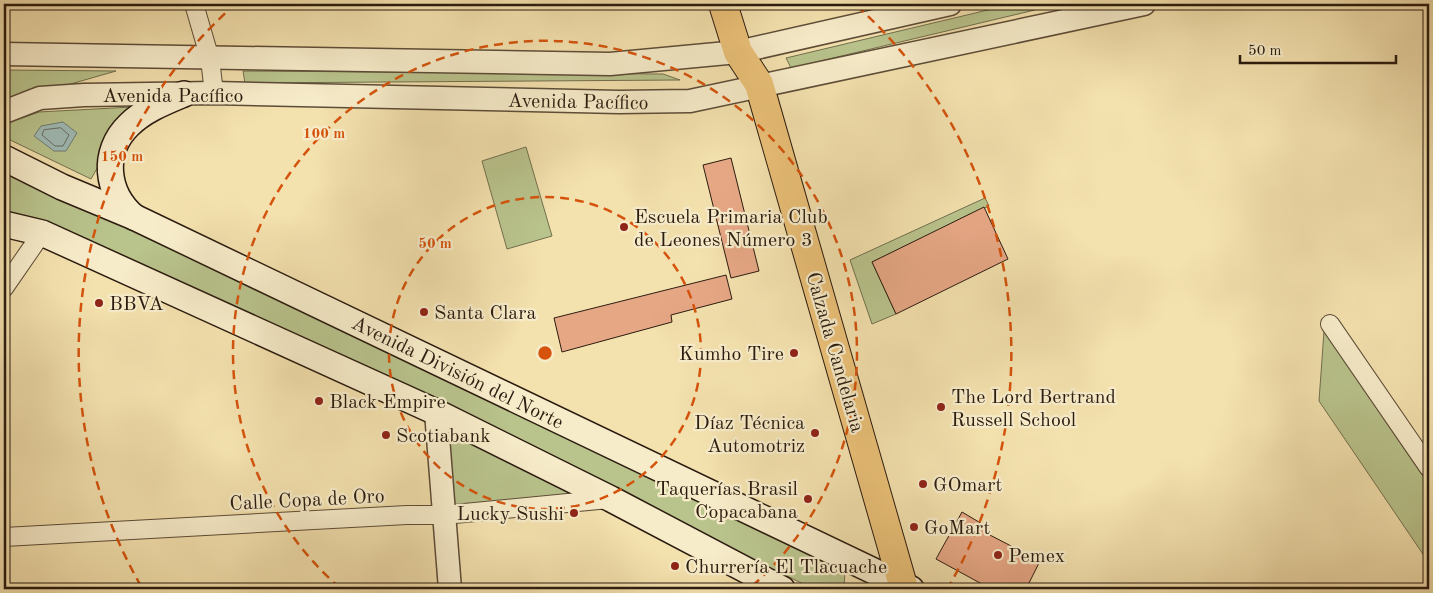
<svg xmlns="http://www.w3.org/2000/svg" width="1433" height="593" font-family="'Old Standard TT',serif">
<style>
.green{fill:#b9c38c;stroke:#726f4e}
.water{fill:#a0bbb6;stroke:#717b73}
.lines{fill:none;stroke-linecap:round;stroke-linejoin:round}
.shore{stroke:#666b62;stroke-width:1}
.building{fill:#e6a785;stroke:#2b1b0f}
.minor-casing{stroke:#5d4c37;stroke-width:20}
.tertiary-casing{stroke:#5d4c37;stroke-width:25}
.secondary-casing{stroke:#2b1b0f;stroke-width:28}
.primary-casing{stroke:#2b1b0f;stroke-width:30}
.minor{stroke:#f7ecca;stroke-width:18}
.tertiary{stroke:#f7ecca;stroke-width:22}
.secondary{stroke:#f7ecca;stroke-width:25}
.primary{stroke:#eac077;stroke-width:28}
.ring{fill:none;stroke:#d5530c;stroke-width:2.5;stroke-dasharray:9 6}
.poi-dot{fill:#8f2418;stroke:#f7ecca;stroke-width:2}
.labels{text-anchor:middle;stroke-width:4.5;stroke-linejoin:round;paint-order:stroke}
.street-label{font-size:20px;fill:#2b1b0f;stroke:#f7ecca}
.poi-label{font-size:20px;fill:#2b1b0f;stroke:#f7ecca;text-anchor:start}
.centre{fill:#d5530c;stroke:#f7ecca;stroke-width:2.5}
.ring-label{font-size:15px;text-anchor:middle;font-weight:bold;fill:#d5530c;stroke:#f7ecca;stroke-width:4.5;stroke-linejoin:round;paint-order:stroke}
</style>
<rect width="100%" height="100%" fill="#f3e1ae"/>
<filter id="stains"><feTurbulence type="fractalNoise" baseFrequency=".004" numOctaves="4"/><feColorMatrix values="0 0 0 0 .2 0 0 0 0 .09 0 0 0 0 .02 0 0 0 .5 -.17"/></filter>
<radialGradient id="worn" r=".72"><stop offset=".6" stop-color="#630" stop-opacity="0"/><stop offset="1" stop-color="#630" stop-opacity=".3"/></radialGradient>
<g class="green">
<polygon points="1013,4 1060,4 791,68 786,58"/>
<polygon points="4,70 116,71 4,103"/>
<polygon points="243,71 663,74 680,80 245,83"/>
<polygon points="132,107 91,179 4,137 4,124 39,112"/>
<polygon points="526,147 552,236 507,249 482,161"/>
<polygon points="4,173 100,212 845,571 844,589 814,589 36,218 4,210"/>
<polygon points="985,198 989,206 872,262 896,314 872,324 850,260"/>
<polygon points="1324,331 1429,485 1429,563 1319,401"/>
<polygon points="438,420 606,506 445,514"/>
</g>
<polygon class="water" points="63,122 77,133 66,151 54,151 34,136 41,126"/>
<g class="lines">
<polygon class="shore" points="61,128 69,135 63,146 55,146 42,135 44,130"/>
</g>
<g class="building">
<polygon points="731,158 759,271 731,278 703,165"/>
<polygon points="984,207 1008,259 896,314 872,262"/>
<polygon points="726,275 732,299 671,315 672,322 562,352 554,318"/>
<polygon points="962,512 989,528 986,533 1040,561 1026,589 991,589 936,559"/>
</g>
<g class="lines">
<g class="minor-casing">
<g id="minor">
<polyline points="194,4 210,59 214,93"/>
<polyline points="4,288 42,233"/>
<polyline points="1330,324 1429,468"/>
<polyline points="4,537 407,515 444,515 609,499"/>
</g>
</g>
<g class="tertiary-casing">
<g id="tertiary">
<polyline points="4,54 610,64 738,52 950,4"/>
<polyline points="4,112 40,98 84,95 214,93 619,102 690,101 1144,4"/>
<polyline points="436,412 450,589"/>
</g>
</g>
<g class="secondary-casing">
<g id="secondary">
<polyline points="4,158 62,187 134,217 911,589"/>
<path d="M 134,217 C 106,193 101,152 129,125 C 144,110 165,102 184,94"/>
<polyline points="4,224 42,233 436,412 611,499 782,589"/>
</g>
</g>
<g class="primary-casing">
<polyline id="primary" points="723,4 738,52 759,84 904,589"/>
</g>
<use href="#minor" class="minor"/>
<use href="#tertiary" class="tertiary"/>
<use href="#secondary" class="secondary"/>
<use href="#primary" class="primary"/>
</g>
<g class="ring">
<circle cx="545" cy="353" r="156"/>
<path d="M340 588A312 312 0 1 1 750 588"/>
<path d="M141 586A467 467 0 0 1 233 6M857 6A467 467 0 0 1 949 586"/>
</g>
<g class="poi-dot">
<circle cx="624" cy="227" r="5"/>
<circle cx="99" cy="303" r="5"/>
<circle cx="424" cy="312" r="5"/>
<circle cx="794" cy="353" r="5"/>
<circle cx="319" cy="401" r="5"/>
<circle cx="941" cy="407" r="5"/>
<circle cx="815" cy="433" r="5"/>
<circle cx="386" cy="435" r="5"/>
<circle cx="923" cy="484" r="5"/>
<circle cx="808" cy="499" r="5"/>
<circle cx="574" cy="513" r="5"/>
<circle cx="914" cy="527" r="5"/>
<circle cx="998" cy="555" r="5"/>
<circle cx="675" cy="566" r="5"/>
</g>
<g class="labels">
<g class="street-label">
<text x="173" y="102">Avenida Pacífico</text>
<text transform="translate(578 101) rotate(1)" y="7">Avenida Pacífico</text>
<text transform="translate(836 352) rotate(74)" y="7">Calzada Candelaria</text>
<text transform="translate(458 372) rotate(26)" y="7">Avenida División del Norte</text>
<text transform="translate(307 499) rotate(-3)" y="7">Calle Copa de Oro</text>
</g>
<g class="poi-label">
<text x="634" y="223">Escuela Primaria Club<tspan x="634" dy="23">de Leones Número 3</tspan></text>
<text x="109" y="310">BBVA</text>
<text x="434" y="319">Santa Clara</text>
<text x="784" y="360" text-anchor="end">Kumho Tire</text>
<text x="951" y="403">The Lord Bertrand<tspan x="951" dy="23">Russell School</tspan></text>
<text x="329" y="408">Black Empire</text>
<text x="805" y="429" text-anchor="end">Díaz Técnica<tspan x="805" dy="23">Automotriz</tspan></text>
<text x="396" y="442">Scotiabank</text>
<text x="933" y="491">GOmart</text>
<text x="798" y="495" text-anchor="end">Taquerías Brasil<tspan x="798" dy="23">Copacabana</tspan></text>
<text x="564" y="520" text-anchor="end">Lucky Sushi</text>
<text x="924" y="534">GoMart</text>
<text x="1008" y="562">Pemex</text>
<text x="685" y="573">Churrería El Tlacuache</text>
</g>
</g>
<circle cx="545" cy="353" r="8" class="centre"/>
<g class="ring-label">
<text x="324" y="138">100 m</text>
<text x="122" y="161">150 m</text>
<text x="435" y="248">50 m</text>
</g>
<rect width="1433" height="593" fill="none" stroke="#f3e1ae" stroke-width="20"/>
<rect x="5" y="5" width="1423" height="583" fill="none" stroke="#2b1b0f" stroke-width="2.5"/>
<rect x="10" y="10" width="1413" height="573" fill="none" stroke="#2b1b0f"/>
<path d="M1240 55v8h156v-8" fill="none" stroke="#2b1b0f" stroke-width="2.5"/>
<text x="1248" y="55" font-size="15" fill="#2b1b0f" stroke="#f7ecca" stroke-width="4" paint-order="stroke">50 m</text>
<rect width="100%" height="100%" filter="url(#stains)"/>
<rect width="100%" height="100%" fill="url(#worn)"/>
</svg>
